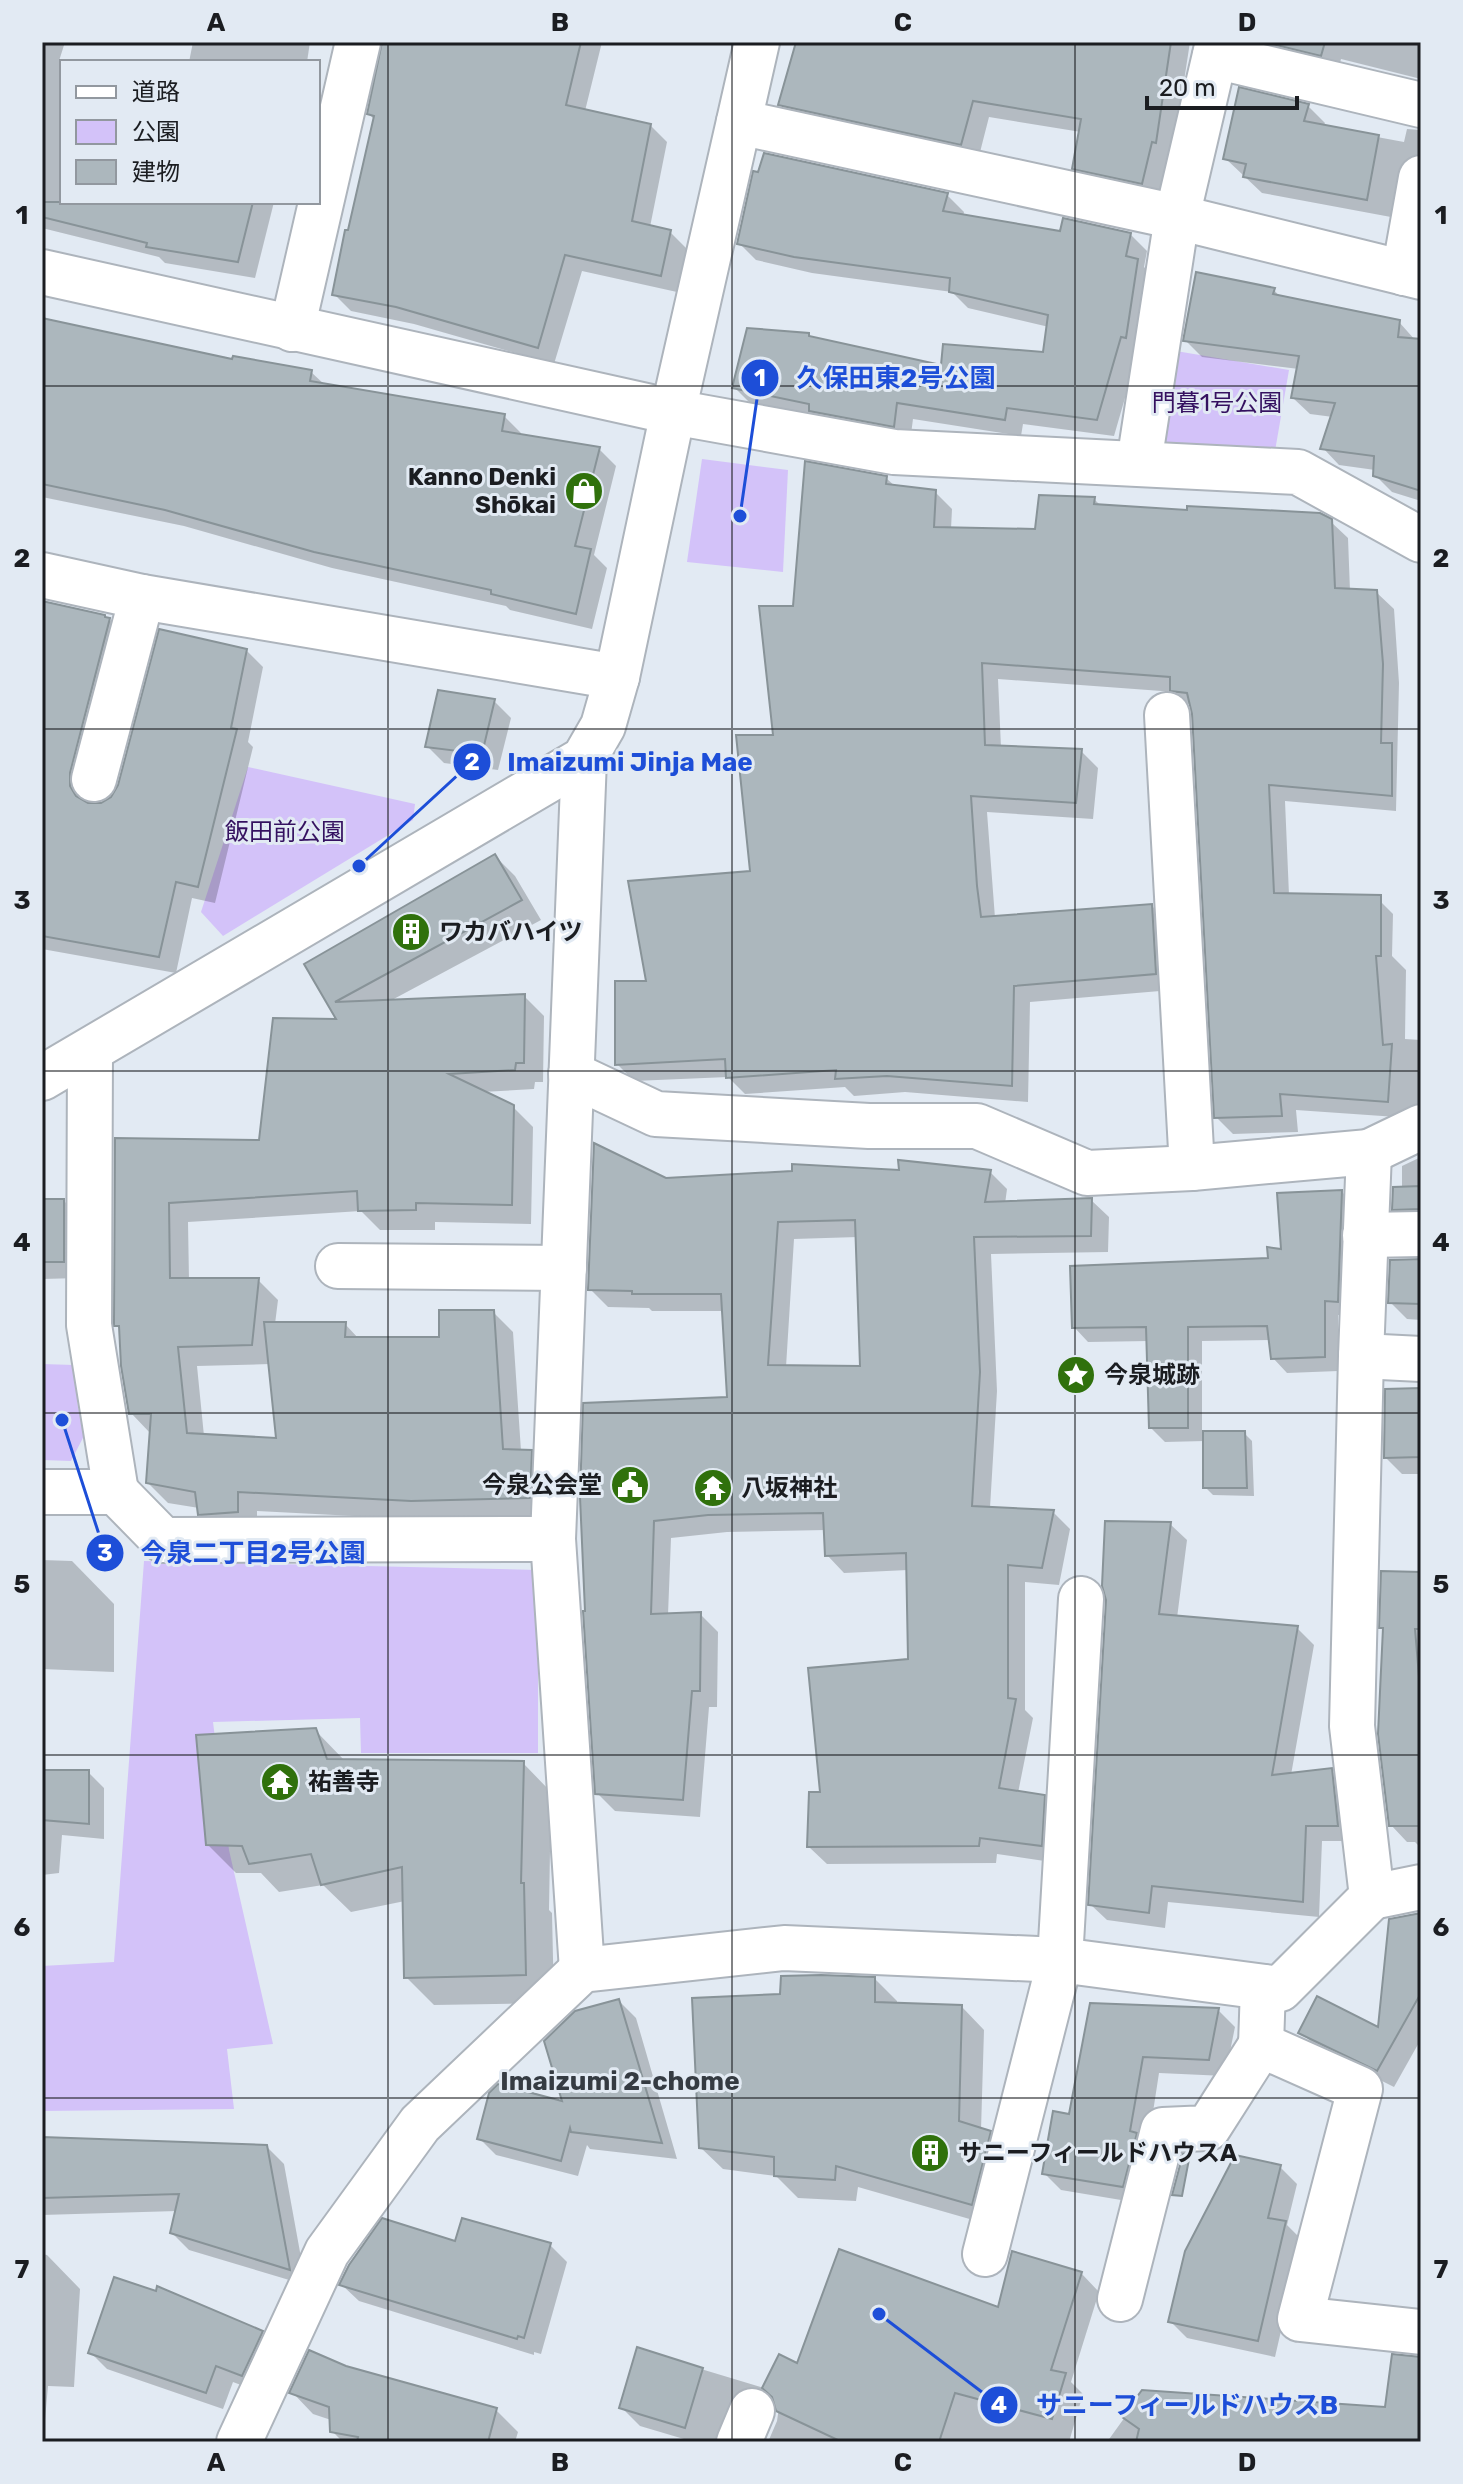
<svg xmlns="http://www.w3.org/2000/svg" width="1463" height="2484" font-family="Rubik,'Noto Sans JP',sans-serif">
<style>
.green{fill:#d3c2f9}
.shadow{fill:#0003;fill-rule:evenodd}
.building{fill:#acb7bd;stroke:#889398;stroke-width:2;fill-rule:evenodd}
.lines{fill:none;stroke-linecap:round;stroke-linejoin:round}
.street-casing{stroke:#adb4bc;stroke-width:48}
.secondary-casing{stroke:#adb4bc;stroke-width:48}
.street{stroke:#fff;stroke-width:44}
.secondary{stroke:#fff;stroke-width:44}
.grid{fill:none;stroke:#1b1d21;stroke-width:2;stroke-opacity:0.55}
.labels{text-anchor:middle;stroke-width:6;stroke-linejoin:round;paint-order:stroke}
.park-label{font-size:24px;fill:#351160;stroke:#e2eaf3}
.poi-label{font-size:24px;font-weight:bold;fill:#1b1d21;stroke:#e2eaf3;text-anchor:start}
.neighbourhood-label{font-size:26px;font-weight:bold;fill:#353b42;stroke:#e2eaf3}
.leader{fill:none;stroke:#1d4ed8;stroke-width:3}
.callout-dot{fill:#1d4ed8;stroke:#e2eaf3;stroke-width:3}
.mark-label{font-size:24px;text-anchor:middle;font-weight:bold;fill:#fff}
.callout-label{font-size:26px;text-anchor:middle;font-weight:bold;fill:#1d4ed8;stroke:#e2eaf3;stroke-width:6;stroke-linejoin:round;paint-order:stroke}
.neatline{fill:none;stroke:#1b1d21;stroke-width:3}
.grid-label{font-size:26px;text-anchor:middle;font-weight:bold;fill:#1b1d21}
</style>
<rect width="100%" height="100%" fill="#e2eaf3"/>
<g class="green">
<polygon points="1176,351 1289,370 1275,451 1158,444"/>
<polygon points="702,459 788,470 783,572 687,562"/>
<polygon points="248,767 415,804 413,820 223,936 201,912"/>
<polygon points="42,1364 74,1365 78,1408 86,1432 71,1461 42,1460"/>
<polygon points="144,1561 538,1570 538,1753 361,1753 360,1718 213,1722 229,1850 273,2044 227,2049 234,2109 42,2111 42,1966 114,1962"/>
</g>
<g class="shadow">
<polygon points="42,42 65,42 59,61 67,62 62,62 62,202 274,202 255,278 165,263 159,257 42,228"/>
<polygon points="193,42 310,42 307,62 189,62"/>
<polygon points="390,42 602,42 585,111 650,125 667,142 650,227 670,232 687,249 677,292 582,271 554,364 414,324 351,311 334,294 375,120 369,114"/>
<polygon points="796,42 1190,42 1172,159 1168,158 1159,200 1091,185 1074,168 1081,132 989,117 978,160 797,121 780,104"/>
<polygon points="1256,42 1421,42 1421,79 1341,59 1338,71 1269,55"/>
<polygon points="1308,106 1325,123 1323,127 1404,142 1407,129 1421,130 1421,177 1407,220 1262,193 1225,158"/>
<polygon points="947,195 964,212 963,217 1062,233 1130,234 1147,251 1144,267 1154,278 1138,353 1114,436 1023,424 1021,436 913,419 910,442 752,405 735,388 812,339 943,367 1044,354 1049,327 968,308 952,292 812,273 756,260 739,243"/>
<polygon points="1274,290 1281,298 1399,322 1416,341 1421,341 1421,501 1392,492 1375,475 1375,470 1339,465 1323,448 1333,417 1310,414 1293,398 1299,369 1202,357 1185,340"/>
<polygon points="42,320 234,361 311,372 325,385 504,416 521,433 521,436 599,449 616,466 594,555 607,568 592,629 510,610 506,606 332,568 184,526 42,497"/>
<polygon points="886,478 896,487 935,492 952,509 951,529 1037,531 1094,499 1102,507 1330,521 1348,538 1350,591 1376,592 1394,609 1399,683 1396,811 1285,801 1289,895 1376,897 1393,914 1392,956 1406,970 1405,1039 1421,1040 1421,1125 1411,1118 1296,1110 1298,1132 1233,1134 1216,1117 1193,708 1175,692 998,679 1001,748 1081,751 1098,768 1093,819 987,812 995,918 1152,906 1169,923 1172,990 1030,1002 1028,1102 905,1092 854,1096 845,1087 745,1094 728,1077 634,1081 617,1064 648,983 752,873 795,608"/>
<polygon points="42,603 110,620 126,637 86,791 86,804 102,805 113,799 246,650 263,667 248,742 253,747 215,903 192,898 176,973 42,949"/>
<polygon points="494,701 511,718 498,770 444,763 427,746"/>
<path d="M 495,856 L 515,876 L 541,920 L 390,1001 L 524,996 L 544,1016 L 543,1082 L 535,1082 L 534,1089 L 482,1092 L 513,1107 L 533,1127 L 531,1224 L 435,1222 L 435,1230 L 380,1230 L 361,1211 L 188,1222 L 189,1280 L 258,1280 L 278,1300 L 275,1324 L 345,1324 L 359,1339 L 441,1339 L 493,1312 L 513,1332 L 521,1451 L 531,1452 L 550,1472 L 549,1517 L 432,1520 L 257,1511 L 257,1531 L 219,1534 L 199,1514 L 199,1508 L 168,1503 L 148,1483 L 151,1434 L 131,1413 L 121,1330 L 116,1325 L 117,1140 L 261,1142 L 340,1021 L 306,965 ZM 270,1364 L 278,1440 L 204,1436 L 197,1366 Z"/>
<polygon points="1421,1157 1421,1226 1411,1226 1394,1209 1402,1189 1402,1166"/>
<path d="M 901,1172 L 990,1172 L 1007,1189 L 1005,1204 L 1091,1200 L 1109,1217 L 1108,1252 L 991,1254 L 997,1391 L 990,1508 L 1053,1512 L 1070,1529 L 1059,1585 L 1025,1582 L 1025,1710 L 1033,1718 L 1018,1793 L 1044,1797 L 1061,1814 L 1058,1863 L 997,1854 L 996,1863 L 827,1864 L 809,1847 L 822,1794 L 910,1661 L 908,1570 L 844,1573 L 827,1555 L 826,1530 L 727,1532 L 671,1538 L 668,1615 L 700,1614 L 718,1632 L 717,1707 L 709,1707 L 700,1817 L 615,1811 L 597,1793 L 585,1613 L 729,1398 L 724,1311 L 652,1311 L 649,1308 L 608,1307 L 590,1289 L 666,1180 ZM 858,1237 L 862,1368 L 786,1367 L 794,1239 Z"/>
<polygon points="1342,1192 1356,1206 1352,1315 1338,1315 1338,1371 1287,1373 1273,1358 1271,1340 1202,1341 1202,1433 1244,1433 1252,1441 1254,1496 1213,1495 1205,1487 1205,1441 1165,1442 1151,1428 1149,1341 1088,1342 1074,1327 1270,1260 1283,1251"/>
<polygon points="42,1201 64,1201 81,1218 80,1278 42,1279"/>
<polygon points="1421,1261 1421,1320 1407,1319 1390,1302"/>
<polygon points="1421,1390 1421,1474 1402,1474 1386,1458"/>
<polygon points="1170,1524 1187,1540 1177,1618 1297,1628 1314,1645 1291,1775 1331,1770 1347,1786 1354,1841 1322,1841 1319,1917 1168,1902 1165,1928 1107,1920 1090,1904"/>
<polygon points="42,1560 72,1561 114,1604 114,1672 42,1669"/>
<polygon points="1421,1574 1421,1848 1415,1842 1407,1842 1391,1825 1385,1630 1381,1627"/>
<polygon points="315,1730 345,1761 523,1763 551,1792 549,1910 552,1913 554,2003 434,2005 406,1977 405,1901 351,1912 323,1885 279,1892 261,1873 236,1873 207,1844"/>
<polygon points="42,1772 88,1772 104,1788 104,1839 62,1835 59,1873 42,1875"/>
<polygon points="1421,1926 1421,2039 1394,2087 1318,2049 1301,2032 1380,2030"/>
<polygon points="875,1979 897,2001 897,2005 962,2007 984,2030 981,2130 990,2132 1012,2155 994,2226 858,2187 856,2201 798,2198 776,2176 723,2169 700,2147 782,1996"/>
<polygon points="619,2001 636,2018 677,2159 590,2149 587,2145 578,2176 496,2155 479,2138 565,2104"/>
<polygon points="1091,2005 1218,2010 1235,2027 1225,2076 1159,2073 1139,2203 1061,2190 1044,2173 1071,2116"/>
<polygon points="42,2139 267,2147 284,2164 306,2285 189,2250 172,2233 177,2211 42,2215"/>
<polygon points="1280,2167 1297,2184 1287,2225 1302,2240 1275,2357 1187,2338 1170,2321"/>
<polygon points="457,2244 550,2245 567,2262 541,2354 534,2352 534,2355 359,2301 342,2285"/>
<polygon points="42,2254 47,2255 80,2289 74,2387 48,2386 43,2442"/>
<polygon points="1081,2273 1099,2292 1071,2382 1083,2394 1069,2442 768,2442 777,2421 779,2407 769,2404 739,2442 694,2442 640,2426 621,2407 638,2350 764,2388 798,2366 999,2309"/>
<polygon points="262,2333 279,2350 259,2392 233,2382 223,2409 107,2369 90,2352"/>
<polygon points="345,2368 496,2410 518,2432 515,2442 343,2442 332,2431 331,2420 313,2414 292,2392"/>
<polygon points="1421,2374 1421,2442 1107,2442 1143,2392 1387,2409"/>
</g>
<g class="building">
<polygon points="382,42 581,42 566,105 651,124 632,221 671,230 661,276 565,255 538,348 396,307 332,295 345,230 348,230 374,116 367,114"/>
<polygon points="796,42 1171,42 1156,143 1152,142 1142,184 1072,169 1081,119 973,101 961,145 778,105"/>
<polygon points="1264,42 1325,42 1321,56"/>
<polygon points="1239,87 1309,104 1304,121 1379,135 1367,200 1243,177 1246,164 1223,159"/>
<polygon points="764,153 948,193 943,211 1060,231 1063,218 1131,233 1126,256 1138,259 1126,338 1121,337 1097,420 1007,408 1005,420 897,403 894,427 809,411 809,404 732,388 747,328 809,333 809,336 941,365 943,344 1043,352 1048,315 949,292 950,278 794,257 737,244 753,171 758,172"/>
<polygon points="43,202 253,202 238,262 146,247 147,243 42,217"/>
<polygon points="1196,272 1275,288 1273,294 1400,320 1398,337 1421,339 1421,491 1373,476 1374,456 1320,449 1335,403 1291,398 1299,356 1183,341"/>
<polygon points="42,318 232,359 233,356 312,370 310,381 505,414 502,431 600,447 575,546 591,549 576,614 491,594 491,590 314,552 165,510 42,484"/>
<polygon points="805,461 887,476 886,484 936,490 934,527 1035,529 1039,495 1095,497 1094,504 1187,510 1187,506 1320,513 1332,519 1335,588 1377,590 1383,664 1381,743 1392,743 1392,796 1269,785 1274,893 1381,895 1381,956 1376,956 1383,1045 1392,1044 1388,1102 1280,1094 1282,1116 1214,1118 1192,714 1187,693 1170,691 1170,677 982,663 985,745 1082,749 1076,803 971,796 977,886 981,917 1152,904 1156,974 1014,986 1012,1086 887,1076 835,1079 836,1070 726,1078 725,1059 615,1065 615,981 646,981 628,881 750,871 736,735 773,735 759,606 793,606"/>
<polygon points="42,601 105,615 105,617 110,618 70,773 70,786 76,796 88,803 101,803 111,797 118,785 159,629 247,649 231,728 237,729 198,887 176,882 159,957 42,936"/>
<polygon points="438,690 495,699 482,754 425,747"/>
<polygon points="495,854 522,900 335,1002 525,994 524,1063 516,1063 515,1070 449,1074 514,1105 512,1205 416,1203 416,1210 358,1211 357,1191 169,1203 170,1278 259,1278 252,1345 178,1347 187,1433 276,1438 264,1322 346,1322 345,1337 439,1337 439,1310 494,1310 503,1449 532,1450 530,1498 411,1501 238,1492 238,1512 198,1515 195,1492 146,1483 151,1414 129,1414 121,1366 119,1326 114,1326 114,1323 115,1138 259,1140 273,1018 336,1019 304,964"/>
<path d="M 594,1143 L 666,1178 L 792,1171 L 792,1164 L 899,1170 L 898,1160 L 991,1170 L 985,1202 L 1092,1198 L 1091,1236 L 974,1237 L 980,1372 L 972,1506 L 1054,1510 L 1042,1568 L 1008,1565 L 1008,1698 L 1016,1699 L 999,1788 L 1045,1795 L 1042,1846 L 980,1838 L 979,1846 L 807,1847 L 809,1792 L 820,1792 L 808,1668 L 908,1659 L 906,1553 L 825,1556 L 823,1513 L 708,1515 L 654,1521 L 651,1614 L 701,1612 L 700,1691 L 692,1691 L 683,1800 L 595,1794 L 583,1611 L 585,1611 L 580,1497 L 583,1403 L 727,1397 L 721,1294 L 632,1294 L 632,1291 L 588,1290 ZM 855,1220 L 860,1366 L 768,1365 L 778,1222 Z"/>
<polygon points="1421,1186 1421,1209 1392,1210 1393,1187"/>
<polygon points="1342,1190 1338,1302 1325,1301 1325,1357 1271,1359 1267,1326 1188,1327 1188,1428 1149,1428 1146,1327 1072,1328 1070,1266 1268,1258 1267,1247 1281,1249 1277,1193"/>
<rect x="42" y="1199" width="22" height="63"/>
<polygon points="1421,1259 1421,1304 1388,1303 1390,1260"/>
<polygon points="1421,1388 1421,1457 1384,1458 1385,1389"/>
<polygon points="1203,1431 1245,1431 1247,1488 1203,1488"/>
<polygon points="1105,1521 1171,1522 1159,1614 1298,1626 1272,1775 1332,1768 1338,1826 1306,1826 1303,1902 1152,1886 1149,1913 1088,1905 1106,1600 1102,1586"/>
<polygon points="1381,1571 1421,1572 1421,1629 1415,1629 1421,1700 1421,1826 1389,1826 1378,1734 1383,1628 1379,1628"/>
<polygon points="316,1728 327,1759 524,1761 521,1883 524,1883 526,1975 404,1978 402,1867 321,1885 311,1854 249,1864 242,1846 206,1845 196,1735"/>
<polygon points="42,1770 89,1770 89,1824 42,1820"/>
<polygon points="1421,1913 1421,1993 1377,2071 1298,2033 1317,1996 1378,2027 1389,1919"/>
<polygon points="821,1975 875,1977 875,2002 962,2005 959,2121 991,2131 972,2205 836,2166 835,2180 774,2176 774,2157 699,2148 692,1998 780,1994 781,1976"/>
<polygon points="619,1999 662,2143 571,2132 570,2128 561,2161 477,2139 489,2093 498,2084 562,2101 544,2041 575,2011"/>
<polygon points="1090,2003 1219,2008 1209,2060 1143,2057 1130,2131 1137,2133 1123,2187 1042,2174 1053,2111 1069,2114"/>
<polygon points="42,2137 267,2145 290,2270 170,2233 179,2194 42,2198"/>
<polygon points="1183,2154 1190,2154 1182,2196 1172,2195"/>
<polygon points="1235,2155 1281,2165 1268,2218 1286,2221 1258,2341 1168,2322 1185,2251"/>
<polygon points="382,2218 455,2241 462,2218 551,2243 524,2338 518,2336 517,2339 339,2285 349,2265"/>
<polygon points="839,2249 998,2307 1012,2251 1082,2272 1051,2370 1066,2373 1052,2419 955,2393 939,2442 842,2442 776,2411 772,2397 762,2388 779,2354 797,2363"/>
<polygon points="114,2277 156,2291 157,2286 263,2331 242,2376 216,2366 206,2393 88,2353"/>
<polygon points="637,2347 703,2368 685,2428 619,2408"/>
<polygon points="309,2350 346,2366 497,2408 488,2442 357,2442 358,2437 330,2432 329,2407 289,2393"/>
<polygon points="1392,2354 1421,2357 1421,2442 1136,2442 1139,2429 1122,2417 1142,2390 1385,2407"/>
</g>
<g class="lines">
<g class="street-casing">
<g id="street">
<polyline points="1215,56 1421,105"/>
<polyline points="739,122 1177,217 1421,277"/>
<polyline points="42,272 673,412 894,452 1298,472 1421,540"/>
<polyline points="1404,273 1421,178"/>
<polyline points="292,329 358,42"/>
<polyline points="1139,463 1177,217 1218,42"/>
<polyline points="42,575 142,597 617,677"/>
<polyline points="1167,715 1192,1168"/>
<polyline points="94,779 142,597"/>
<polyline points="1369,1152 1421,1127"/>
<polyline points="1365,1235 1421,1234"/>
<polyline points="338,1266 564,1268"/>
<polyline points="1361,1356 1421,1359"/>
<polyline points="42,1492 116,1492 89,1325 90,1051"/>
<polyline points="116,1492 163,1540 553,1539"/>
<polyline points="1372,1897 1421,1887"/>
<polyline points="582,1970 553,1539 584,759"/>
<polyline points="1263,1987 1261,2045 1360,2089 1300,2319 1421,2332"/>
<polyline points="985,2254 1060,1960 1081,1599"/>
<polyline points="1120,2299 1163,2130 1208,2128 1261,2045"/>
<polyline points="239,2442 327,2252 420,2124 582,1970 784,1948 1060,1960 1280,1989 1372,1897 1352,1726 1361,1356 1369,1152 1192,1168 1087,1173 977,1126 869,1126 656,1114 571,1074"/>
<polyline points="739,2442 752,2411"/>
</g>
</g>
<g class="secondary-casing">
<polyline id="secondary" points="42,1078 584,759 603,726 617,677 673,412 757,42"/>
</g>
<use href="#street" class="street"/>
<use href="#secondary" class="secondary"/>
</g>
<path class="grid" d="M 388,42 L 388,2442M 732,42 L 732,2442M 1075,42 L 1075,2442M 42,386 L 1421,386M 42,729 L 1421,729M 42,1071 L 1421,1071M 42,1413 L 1421,1413M 42,1755 L 1421,1755M 42,2098 L 1421,2098"/>
<defs>
<g id="shop-disc" transform="scale(2)"><circle r="9.5" fill="#30710c" stroke="#e2eaf3"/><path d="M-5-2.5h2.3a2.7 3.5 0 0 1 5.4 0H5L5.5 6h-11ZM-1.5-2.5h3a1.5 2.3 0 0 0-3 0Z" fill="#fff"/></g>
<g id="building-disc" transform="scale(2)"><circle r="9.5" fill="#30710c" stroke="#e2eaf3"/><path d="M-4-6H4V6H1V3H-1V6H-4ZM-2.5-4.3h1.7v1.8h-1.7ZM.8-4.3h1.7v1.8H.8ZM-2.5-1h1.7V.8h-1.7ZM.8-1h1.7V.8H.8Z" fill="#fff"/></g>
<g id="sight-disc" transform="scale(2)"><circle r="9.5" fill="#30710c" stroke="#e2eaf3"/><path d="M0-6L1.8-2.2L6-1.7L2.9 1.2L3.7 5.4L0 3.3L-3.7 5.4L-2.9 1.2L-6-1.7L-1.8-2.2Z" fill="#fff"/></g>
<g id="civic-disc" transform="scale(2)"><circle r="9.5" fill="#30710c" stroke="#e2eaf3"/><path d="M-.6-6.5H3V-4.5H.6V-3L4-1V1h2V6H-6V1h2V-1L-.6-3ZM-1.2 2.5V6h2.4V2.5Z" fill="#fff"/></g>
<g id="temple-disc" transform="scale(2)"><circle r="9.5" fill="#30710c" stroke="#e2eaf3"/><path d="M0-6L5-2H3V0L6.5 2.5H4V6H1.5V3h-3V6H-4V2.5H-6.5L-3 0V-2H-5Z" fill="#fff"/></g>
</defs>
<g fill-rule="evenodd">
<use href="#shop-disc" x="584" y="491"/>
<use href="#building-disc" x="411" y="932"/>
<use href="#sight-disc" x="1076" y="1375"/>
<use href="#civic-disc" x="630" y="1485"/>
<use href="#temple-disc" x="713" y="1488"/>
<use href="#temple-disc" x="280" y="1782"/>
<use href="#building-disc" x="930" y="2153"/>
</g>
<g class="labels">
<g class="park-label">
<text x="1217" y="411">門暮1号公園</text>
<text x="285" y="840">飯田前公園</text>
</g>
<g class="poi-label">
<text x="556" y="485" text-anchor="end">Kanno Denki<tspan x="556" dy="28">Shōkai</tspan></text>
<text x="439" y="940">ワカバハイツ</text>
<text x="1104" y="1383">今泉城跡</text>
<text x="602" y="1493" text-anchor="end">今泉公会堂</text>
<text x="741" y="1496">八坂神社</text>
<text x="308" y="1790">祐善寺</text>
<text x="958" y="2161">サニーフィールドハウスA</text>
</g>
<g class="neighbourhood-label">
<text x="620" y="2090">Imaizumi 2-chome</text>
</g>
</g>
<path class="leader" d="M740 516L760 378M359 866L472 762M62 1420L105 1553M879 2314L999 2405"/>
<g class="callout-dot">
<circle cx="740" cy="516" r="8"/>
<circle cx="359" cy="866" r="8"/>
<circle cx="62" cy="1420" r="8"/>
<circle cx="879" cy="2314" r="8"/>
<circle cx="760" cy="378" r="20"/>
<circle cx="472" cy="762" r="20"/>
<circle cx="105" cy="1553" r="20"/>
<circle cx="999" cy="2405" r="20"/>
</g>
<g class="mark-label">
<text x="760" y="386">1</text>
<text x="472" y="770">2</text>
<text x="105" y="1561">3</text>
<text x="999" y="2413">4</text>
</g>
<g class="callout-label">
<text x="896" y="387">久保田東2号公園</text>
<text x="630" y="771">Imaizumi Jinja Mae</text>
<text x="253" y="1562">今泉二丁目2号公園</text>
<text x="1187" y="2414">サニーフィールドハウスB</text>
</g>
<rect width="1463" height="2484" fill="none" stroke="#e2eaf3" stroke-width="88"/>
<rect x="60" y="60" width="260" height="144" fill="#e2eaf3" stroke="#92989f" stroke-width="2"/>
<rect x="76" y="86" width="40" height="12" fill="#ffffff" stroke="#92989f" stroke-width="2"/>
<text x="132" y="100" font-size="24" fill="#1b1d21">道路</text>
<rect x="76" y="120" width="40" height="24" fill="#d3c2f9" stroke="#92989f" stroke-width="2"/>
<text x="132" y="140" font-size="24" fill="#1b1d21">公園</text>
<rect x="76" y="160" width="40" height="24" fill="#acb7bd" stroke="#92989f" stroke-width="2"/>
<text x="132" y="180" font-size="24" fill="#1b1d21">建物</text>
<path d="M1147 96v12h150v-12" fill="none" stroke="#1b1d21" stroke-width="4"/>
<text x="1159" y="96" font-size="24" fill="#1b1d21" stroke="#e2eaf3" stroke-width="6" paint-order="stroke">20 m</text>
<rect x="44" y="44" width="1375" height="2396" class="neatline"/>
<g class="grid-label">
<text x="216" y="31">A</text>
<text x="560" y="31">B</text>
<text x="903" y="31">C</text>
<text x="1247" y="31">D</text>
<text x="22" y="224">1</text>
<text x="1441" y="224">1</text>
<text x="22" y="567">2</text>
<text x="1441" y="567">2</text>
<text x="22" y="909">3</text>
<text x="1441" y="909">3</text>
<text x="22" y="1251">4</text>
<text x="1441" y="1251">4</text>
<text x="22" y="1593">5</text>
<text x="1441" y="1593">5</text>
<text x="22" y="1936">6</text>
<text x="1441" y="1936">6</text>
<text x="22" y="2278">7</text>
<text x="1441" y="2278">7</text>
<text x="216" y="2471">A</text>
<text x="560" y="2471">B</text>
<text x="903" y="2471">C</text>
<text x="1247" y="2471">D</text>
</g>
</svg>
